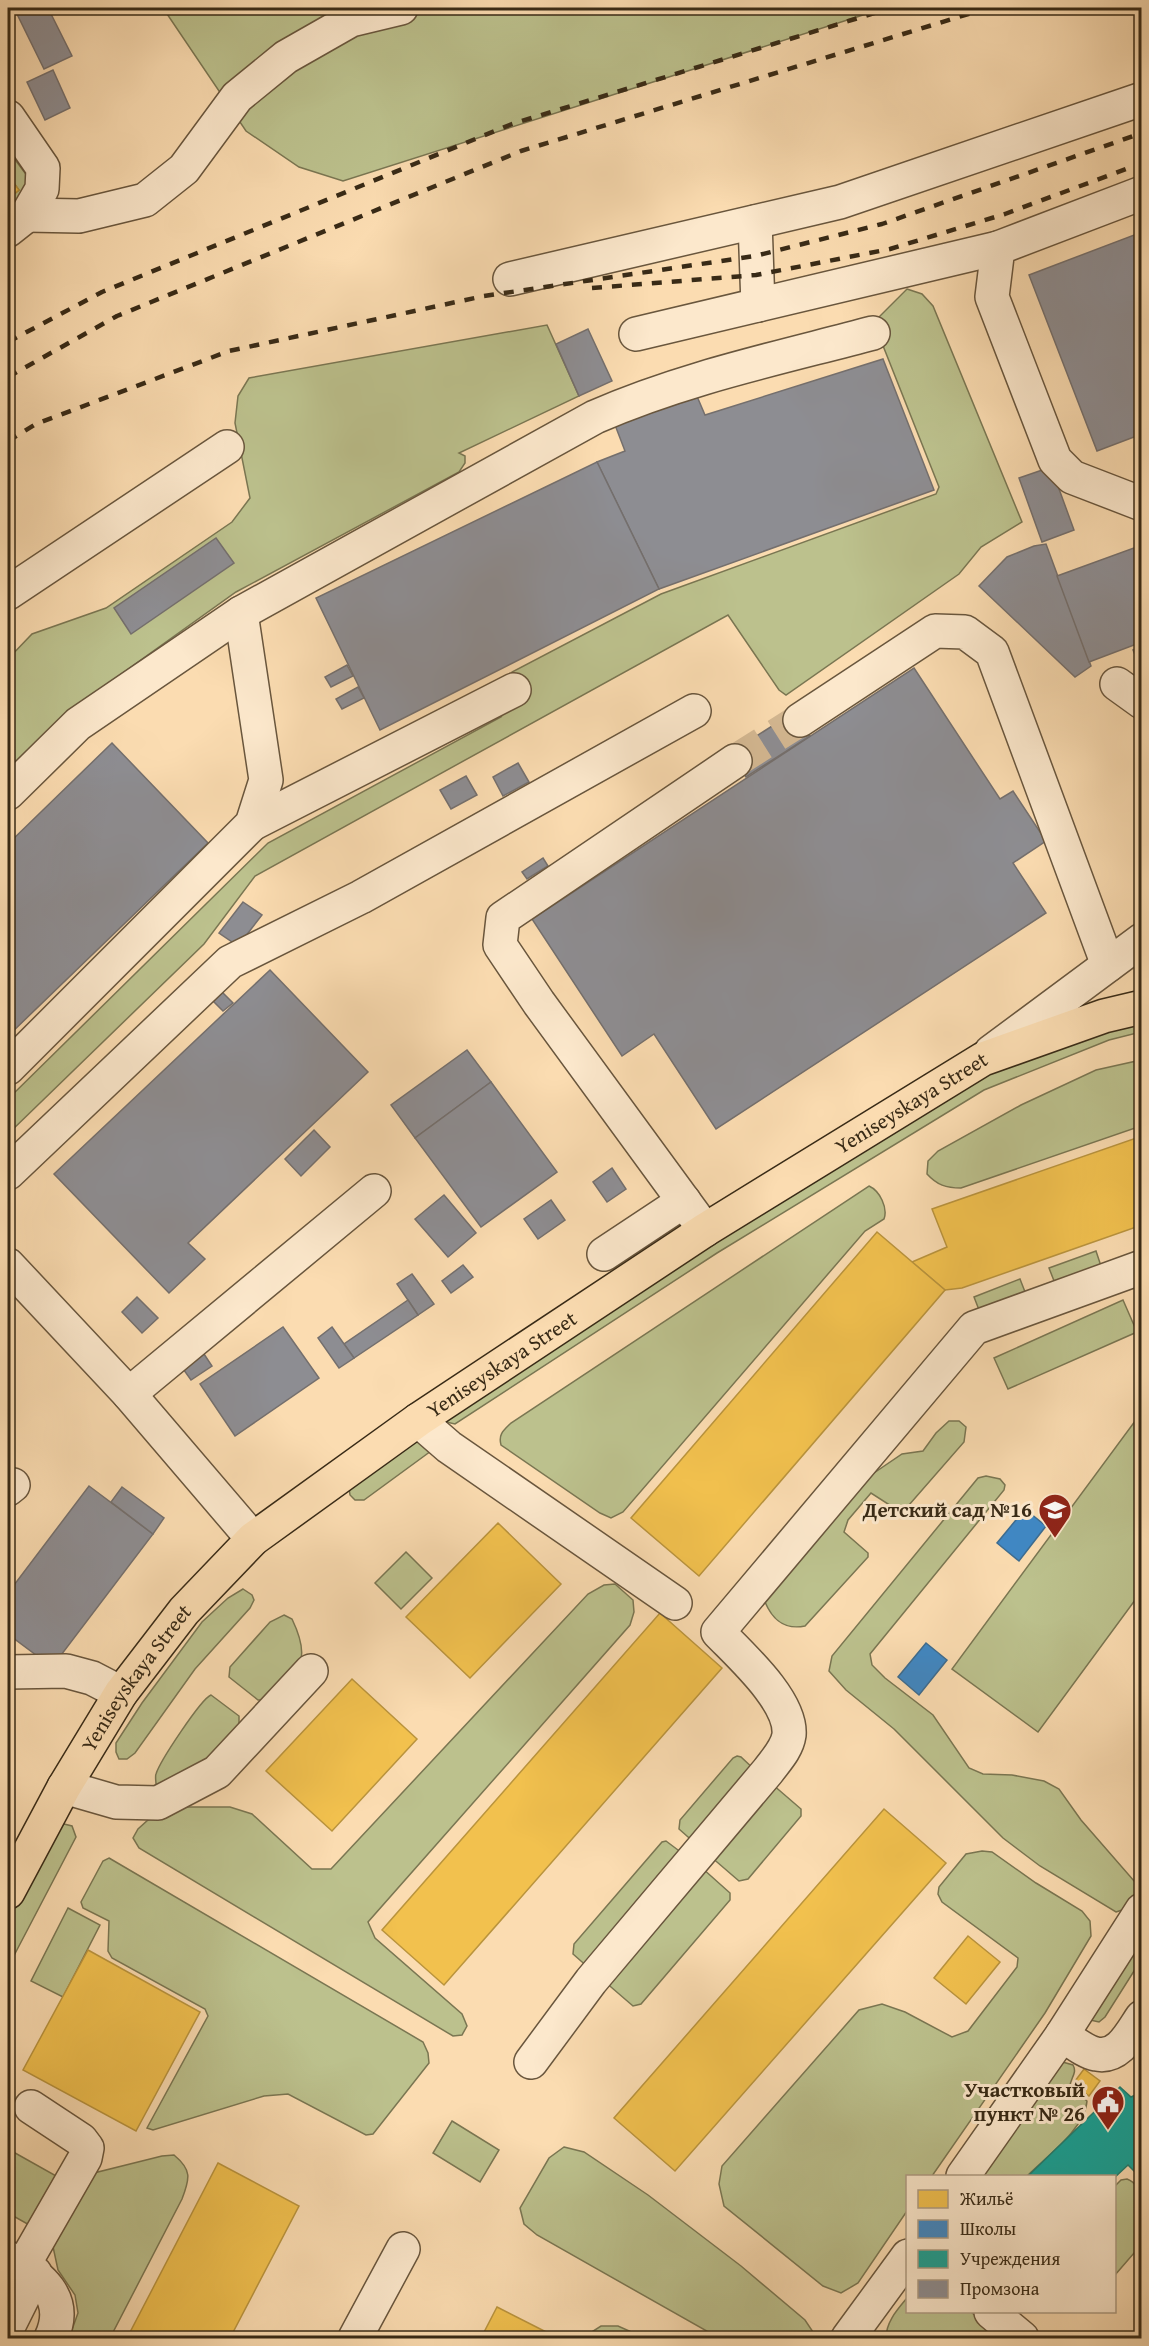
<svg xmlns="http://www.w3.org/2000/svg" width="1149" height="2346" font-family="'Gentium Book Plus',serif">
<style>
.green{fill:#bcc18d;stroke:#7a7652;stroke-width:1.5}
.homes{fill:#f2c14e;stroke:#ba943d;stroke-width:1.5}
.schools{fill:#3f88c5;stroke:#3d6c90;stroke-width:1.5}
.public{fill:#17a398;stroke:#217f71;stroke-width:1.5}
.industry{fill:#8d8d92;stroke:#746f6d;stroke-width:1.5}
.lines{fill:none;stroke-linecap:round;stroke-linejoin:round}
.minor-tunnel{stroke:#d4b892;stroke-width:33;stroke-dasharray:33 16;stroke-linecap:butt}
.minor-casing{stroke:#69563d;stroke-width:36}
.major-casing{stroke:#382a16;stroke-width:36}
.minor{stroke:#fce8cc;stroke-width:33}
.major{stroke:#fbdcb1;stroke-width:33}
.rail{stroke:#382a16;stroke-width:4.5;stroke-dasharray:10 10;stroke-linecap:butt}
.labels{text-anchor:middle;stroke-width:6;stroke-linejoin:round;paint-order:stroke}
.street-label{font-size:21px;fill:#382a16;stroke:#fce8cc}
.poi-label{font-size:21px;font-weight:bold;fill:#382a16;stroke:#fce8cc;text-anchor:end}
</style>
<rect width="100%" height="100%" fill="#fbdcb1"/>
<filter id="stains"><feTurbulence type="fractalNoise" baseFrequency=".00333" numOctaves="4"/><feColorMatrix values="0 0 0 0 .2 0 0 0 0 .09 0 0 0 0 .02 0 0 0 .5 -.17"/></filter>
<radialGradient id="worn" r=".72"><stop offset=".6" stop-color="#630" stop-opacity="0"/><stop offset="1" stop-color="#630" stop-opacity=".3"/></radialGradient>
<g class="green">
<polygon points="163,8 885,8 343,181 299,167 246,131"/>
<polygon points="8,150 28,177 23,199 8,211 8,199 19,190 8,175"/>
<path d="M 907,289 L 922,294 L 933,306 L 1022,522 L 981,547 L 959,574 L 786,695 L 779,690 L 728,615 L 255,876 L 204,944 L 8,1134 L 8,1099 L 268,843 L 501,717 C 514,700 503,690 512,672 L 661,594 L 936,494 L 939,487 L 876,328 L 876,320 Z"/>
<polygon points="547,325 579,396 459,453 465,456 465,463 459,472 236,592 64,715 8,770 8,659 32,634 106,608 232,522 250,498 235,423 238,396 249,378"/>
<polygon points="1141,1018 1141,1032 1109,1040 984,1090 717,1253 455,1424 446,1422 446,1416 711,1242 980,1077"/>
<path d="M 1141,1060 L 1141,1126 L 961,1188 C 946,1188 937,1185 927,1174 L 928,1161 L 938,1151 L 1021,1105 L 1096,1070 Z"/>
<path d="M 869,1186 C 880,1191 888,1208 884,1219 L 865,1231 L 623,1512 L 611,1518 L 600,1513 L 501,1445 C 498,1434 504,1430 511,1423 Z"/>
<polygon points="1096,1251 1102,1269 1056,1286 1049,1268"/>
<polygon points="1020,1279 1027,1297 981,1315 974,1297"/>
<polygon points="1123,1300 1137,1332 1008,1389 994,1358"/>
<polygon points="1141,1413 1141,1592 1038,1732 952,1669"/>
<path d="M 949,1421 L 959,1421 L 966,1427 L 964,1442 L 902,1513 L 871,1493 L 848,1520 L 844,1532 L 868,1553 L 868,1557 L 805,1626 C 785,1630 773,1621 765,1602 L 768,1593 L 871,1475 L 902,1454 L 923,1451 L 936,1433 Z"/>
<polygon points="415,1437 431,1451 364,1500 355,1500 350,1495 349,1488"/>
<path d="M 986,1476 L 1000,1479 L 1005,1485 L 1004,1490 L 870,1654 L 872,1665 L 885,1678 L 933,1715 L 969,1768 L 983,1774 L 1012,1775 L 1044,1781 L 1059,1789 L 1081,1820 L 1135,1882 C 1139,1900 1134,1907 1116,1912 L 1040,1866 L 1003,1838 L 894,1729 L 846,1690 L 829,1671 L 832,1656 L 978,1478 Z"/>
<polygon points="406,1552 432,1578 401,1609 375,1583"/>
<polygon points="615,1584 633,1600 634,1612 630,1625 368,1922 375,1938 462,2014 467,2026 462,2035 453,2036 139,1848 133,1838 138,1829 148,1820 185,1807 230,1807 252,1814 312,1869 331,1869 588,1594 604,1585"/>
<polygon points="243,1589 252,1595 254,1600 250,1608 195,1669 135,1753 127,1759 119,1759 116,1752 116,1743 142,1703 202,1622 228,1598"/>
<path d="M 284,1615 L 292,1619 C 313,1663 298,1669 269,1700 L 258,1700 L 229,1677 L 230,1667 L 270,1622 Z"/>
<path d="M 211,1695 L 239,1716 L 239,1725 L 208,1758 L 162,1786 L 156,1784 C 156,1782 155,1776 156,1774 C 160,1761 201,1699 211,1695 Z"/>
<polygon points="737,1756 741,1757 757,1772 696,1844 679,1829 680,1820 733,1758"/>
<polygon points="772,1784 801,1809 801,1816 748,1879 739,1881 710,1856"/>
<polygon points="64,1824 72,1826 76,1837 8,1967 8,1920 53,1833"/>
<polygon points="666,1841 686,1856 590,1969 573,1954 574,1944 662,1842"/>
<polygon points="982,1851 992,1852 1036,1883 1082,1911 1090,1921 1091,1936 1045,2013 932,2176 908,2176 907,2211 858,2283 841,2293 823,2286 724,2206 719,2184 722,2166 859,2010 882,2004 905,2012 952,2037 968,2031 1017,1967 1018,1958 942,1902 938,1894 939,1887 966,1854"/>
<polygon points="109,1858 423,2042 428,2053 429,2063 373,2134 366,2135 288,2094 264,2096 153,2130 147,2128 208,2016 205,2009 112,1958 108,1951 109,1921 83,1908 81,1902 103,1861"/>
<polygon points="702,1868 730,1893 730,1900 641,2004 633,2006 604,1981"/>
<polygon points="68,1908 100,1925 63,1997 31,1981"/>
<polygon points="1141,1921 1141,1960 1105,2017 1099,2022 1090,2020"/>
<path d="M 1059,2061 L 1073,2065 C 1078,2074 1069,2079 1070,2088 L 1087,2101 C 1085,2129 1046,2157 1027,2176 L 976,2176 Z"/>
<polygon points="452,2121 499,2150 480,2182 433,2153"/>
<polygon points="564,2147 584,2152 648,2195 741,2266 805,2320 813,2332 813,2338 719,2338 537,2235 524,2224 520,2208 549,2158"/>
<polygon points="8,2149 58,2177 31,2226 8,2213"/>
<path d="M 174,2155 C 192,2170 190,2178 182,2199 L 110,2338 L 69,2338 L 78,2313 L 75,2295 L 58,2270 L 52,2242 L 90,2174 L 162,2156 Z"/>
<path d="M 1127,2179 C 1149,2187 1142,2226 1141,2245 L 1115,2275 L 1115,2186 L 1121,2180 Z"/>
<path d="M 907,2298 L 908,2312 L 971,2312 L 1002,2338 L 886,2338 C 886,2322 897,2310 907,2298 Z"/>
<polygon points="601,2326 618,2326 645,2338 587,2338 590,2333"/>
</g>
<g class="homes">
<polygon points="8,175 19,190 8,199"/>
<polygon points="1142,1136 1142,1225 962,1288 945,1290 912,1262 947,1247 932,1209"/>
<polygon points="877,1232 945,1290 699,1576 631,1518"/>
<polygon points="498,1523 561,1584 470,1678 406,1617"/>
<polygon points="660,1613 722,1668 444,1985 382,1930"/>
<polygon points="352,1679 417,1739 332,1831 266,1771"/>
<polygon points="884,1809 946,1863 675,2171 614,2118"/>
<polygon points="968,1936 1000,1962 966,2004 934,1978"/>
<polygon points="88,1950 200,2012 136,2131 23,2070"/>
<polygon points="1084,2069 1100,2081 1089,2096 1072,2085"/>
<polygon points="218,2163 299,2206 230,2338 127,2338"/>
<polygon points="497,2307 558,2338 481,2338"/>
</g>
<g class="schools">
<polygon points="1025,1509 1046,1526 1019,1561 997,1543"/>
<polygon points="926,1643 947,1660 919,1695 898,1677"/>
</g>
<polygon class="public" points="1120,2087 1131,2097 1142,2092 1142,2179 1128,2165 1114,2178 1114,2176 1028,2176"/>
<g class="industry">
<polygon points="14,8 48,8 72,56 44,69"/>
<polygon points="53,70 70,108 45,120 27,82"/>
<polygon points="1142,232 1142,434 1097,451 1029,275"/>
<polygon points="588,329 612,381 579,396 556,344"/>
<polygon points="883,359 934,490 659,589 597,462 625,451 615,425 696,394 705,415"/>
<polygon points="597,462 659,589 380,730 316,598"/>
<polygon points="1051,467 1074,530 1042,542 1019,478"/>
<polygon points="216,538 234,563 131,634 114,608"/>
<polygon points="1046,544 1091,666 1075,677 979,586 1007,557 1034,546"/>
<polygon points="1142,545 1142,642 1089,662 1057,576"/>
<polygon points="1142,646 1142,666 1140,667 1133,650"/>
<polygon points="347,665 353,676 331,687 325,677"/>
<polygon points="914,668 1000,799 1013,791 1046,841 1013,863 1046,913 716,1129 654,1034 622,1056 532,919"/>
<polygon points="358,687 364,698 342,709 336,699"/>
<polygon points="794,712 810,736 746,777 730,753"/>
<polygon points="112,743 208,843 8,1036 8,844"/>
<polygon points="518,763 529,782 503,796 493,777"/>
<polygon points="466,776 477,795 451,809 440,790"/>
<polygon points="543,858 548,866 527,879 522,872"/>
<polygon points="243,902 262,915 238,946 219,933"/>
<polygon points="270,970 368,1072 188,1243 205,1259 169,1293 54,1174"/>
<polygon points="221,991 233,1003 223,1011 212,1000"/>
<polygon points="467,1050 491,1082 415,1138 391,1105"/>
<polygon points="491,1082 557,1172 481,1227 415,1138"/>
<polygon points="314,1130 330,1147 301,1176 285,1159"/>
<polygon points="612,1168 626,1189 607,1202 593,1182"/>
<polygon points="444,1195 476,1233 448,1257 415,1219"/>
<polygon points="551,1200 565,1220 538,1239 524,1219"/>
<polygon points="463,1265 473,1277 451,1293 442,1281"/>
<polygon points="412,1274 434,1304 418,1315 397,1284"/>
<polygon points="137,1297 158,1318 142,1333 122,1312"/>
<polygon points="408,1300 418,1315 354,1358 344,1344"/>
<polygon points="283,1327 319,1378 235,1436 200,1384"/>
<polygon points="332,1327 354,1358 339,1368 318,1338"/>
<polygon points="202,1351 212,1366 191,1380 181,1366"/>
<polygon points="89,1486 153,1534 52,1667 8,1634 8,1593"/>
<polygon points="122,1487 164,1518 153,1534 111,1502"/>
</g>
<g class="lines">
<polyline class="minor-tunnel" points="735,761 800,720"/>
<g class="minor-casing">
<g id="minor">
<polyline points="8,117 43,168 42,189 27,215 8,230"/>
<polyline points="1142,193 998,248 992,297 1055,460 1072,477 1142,504"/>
<polyline points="27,215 79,216 145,200 184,169 237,97 286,57 351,20 401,8"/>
<polyline points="755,222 758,305"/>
<polyline points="510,279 840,202 1142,99"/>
<polyline points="636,334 998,248"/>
<polyline points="8,593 227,447"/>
<polyline points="1117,684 1142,702"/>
<polyline points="800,720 935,631 965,632 992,652 1108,965"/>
<path d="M 8,793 L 78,724 L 241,613 L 595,417 C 684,378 779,358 873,333"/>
<polyline points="252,824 514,690"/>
<polyline points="991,1052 1142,940"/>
<polyline points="8,1068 252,824 266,780 241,613"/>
<polyline points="8,1173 230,962 361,897 694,711"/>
<polyline points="705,1230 539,1003 500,945 503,918 735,761"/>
<polyline points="604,1254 684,1201"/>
<polyline points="8,1265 129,1394 253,1539"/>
<polyline points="129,1394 374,1191"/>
<polyline points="418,1420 449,1447 675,1603"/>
<polyline points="8,1489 13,1485"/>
<polyline points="8,1672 66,1671 92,1678 121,1693"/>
<polyline points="64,1787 116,1802 158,1803 217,1772 311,1671"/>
<path d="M 1062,2035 C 1072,2041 1085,2052 1096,2054 C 1119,2059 1131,2033 1142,2017"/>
<path d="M 531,2062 L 591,1981 L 768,1771 C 776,1760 787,1749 789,1735 C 792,1701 740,1655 718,1632 L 974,1328 L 1142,1267"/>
<polyline points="963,2176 1062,2035 1142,1910"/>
<path d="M 8,2258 C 40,2275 70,2298 51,2338"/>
<polyline points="23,2266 85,2158 87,2148 81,2140 31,2107"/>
<polyline points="991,2312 1022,2338"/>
<polyline points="8,2327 35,2273"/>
<polyline points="355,2338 403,2249"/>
<polyline points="848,2338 908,2256"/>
</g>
</g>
<g class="major-casing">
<g id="major">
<path id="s1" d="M 8,1892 L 64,1787 L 121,1693 L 184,1611 L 253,1539 L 418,1420 L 705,1230 L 983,1059 L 1104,1016 L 1142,1007"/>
</g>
</g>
<use href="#minor" class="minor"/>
<use href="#major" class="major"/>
<g class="rail">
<polyline points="592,288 756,275 890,249 1005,214 1142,163"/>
<polyline points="8,342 102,292 512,124 891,8"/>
<polyline points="8,377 117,316 521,151 988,8"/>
<polyline points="8,441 36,424 229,351 484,296 755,256 882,224 1142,133"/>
</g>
</g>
<defs>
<g id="school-pin" transform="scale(1.725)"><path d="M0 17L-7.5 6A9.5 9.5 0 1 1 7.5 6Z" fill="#8f2418" stroke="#fce8cc"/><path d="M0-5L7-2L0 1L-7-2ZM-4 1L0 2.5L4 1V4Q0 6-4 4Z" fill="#fff"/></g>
<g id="civic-pin" transform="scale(1.725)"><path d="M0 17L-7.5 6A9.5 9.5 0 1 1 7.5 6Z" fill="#8f2418" stroke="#fce8cc"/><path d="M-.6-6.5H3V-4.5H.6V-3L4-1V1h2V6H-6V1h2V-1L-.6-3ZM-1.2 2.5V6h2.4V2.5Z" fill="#fff"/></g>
</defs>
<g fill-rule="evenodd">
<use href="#school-pin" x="1055" y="1510"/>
<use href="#civic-pin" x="1108" y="2102"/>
</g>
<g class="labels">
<g class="street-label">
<text dy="7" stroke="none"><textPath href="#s1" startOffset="1222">Yeniseyskaya Street</textPath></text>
<text dy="7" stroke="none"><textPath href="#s1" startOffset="736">Yeniseyskaya Street</textPath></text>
<text dy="7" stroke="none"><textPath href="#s1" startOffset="250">Yeniseyskaya Street</textPath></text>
</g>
<g class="poi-label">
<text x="1032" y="1517">Детский сад №16</text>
<text x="1085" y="2097">Участковый<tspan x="1085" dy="24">пункт № 26</tspan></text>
</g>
</g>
<rect width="1149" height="2346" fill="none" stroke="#fbdcb1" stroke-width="30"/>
<rect x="9" y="9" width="1131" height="2328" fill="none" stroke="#382a16" stroke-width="3"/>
<rect x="15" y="15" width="1119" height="2316" fill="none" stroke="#382a16" stroke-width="1.5"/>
<rect x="906" y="2175" width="210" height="138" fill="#fce8cc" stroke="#ae9c83" stroke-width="1.5"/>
<rect x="918" y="2190" width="30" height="18" fill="#f2c14e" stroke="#ae9c83" stroke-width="1.5"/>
<text x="960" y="2205" font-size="18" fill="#382a16">Жильё</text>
<rect x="918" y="2220" width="30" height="18" fill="#3f88c5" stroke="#ae9c83" stroke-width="1.5"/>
<text x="960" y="2235" font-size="18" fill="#382a16">Школы</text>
<rect x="918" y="2250" width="30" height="18" fill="#17a398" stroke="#ae9c83" stroke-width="1.5"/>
<text x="960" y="2265" font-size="18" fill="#382a16">Учреждения</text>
<rect x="918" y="2280" width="30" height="18" fill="#8d8d92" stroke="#ae9c83" stroke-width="1.5"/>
<text x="960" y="2295" font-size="18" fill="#382a16">Промзона</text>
<rect width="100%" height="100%" filter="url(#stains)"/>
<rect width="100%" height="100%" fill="url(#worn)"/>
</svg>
